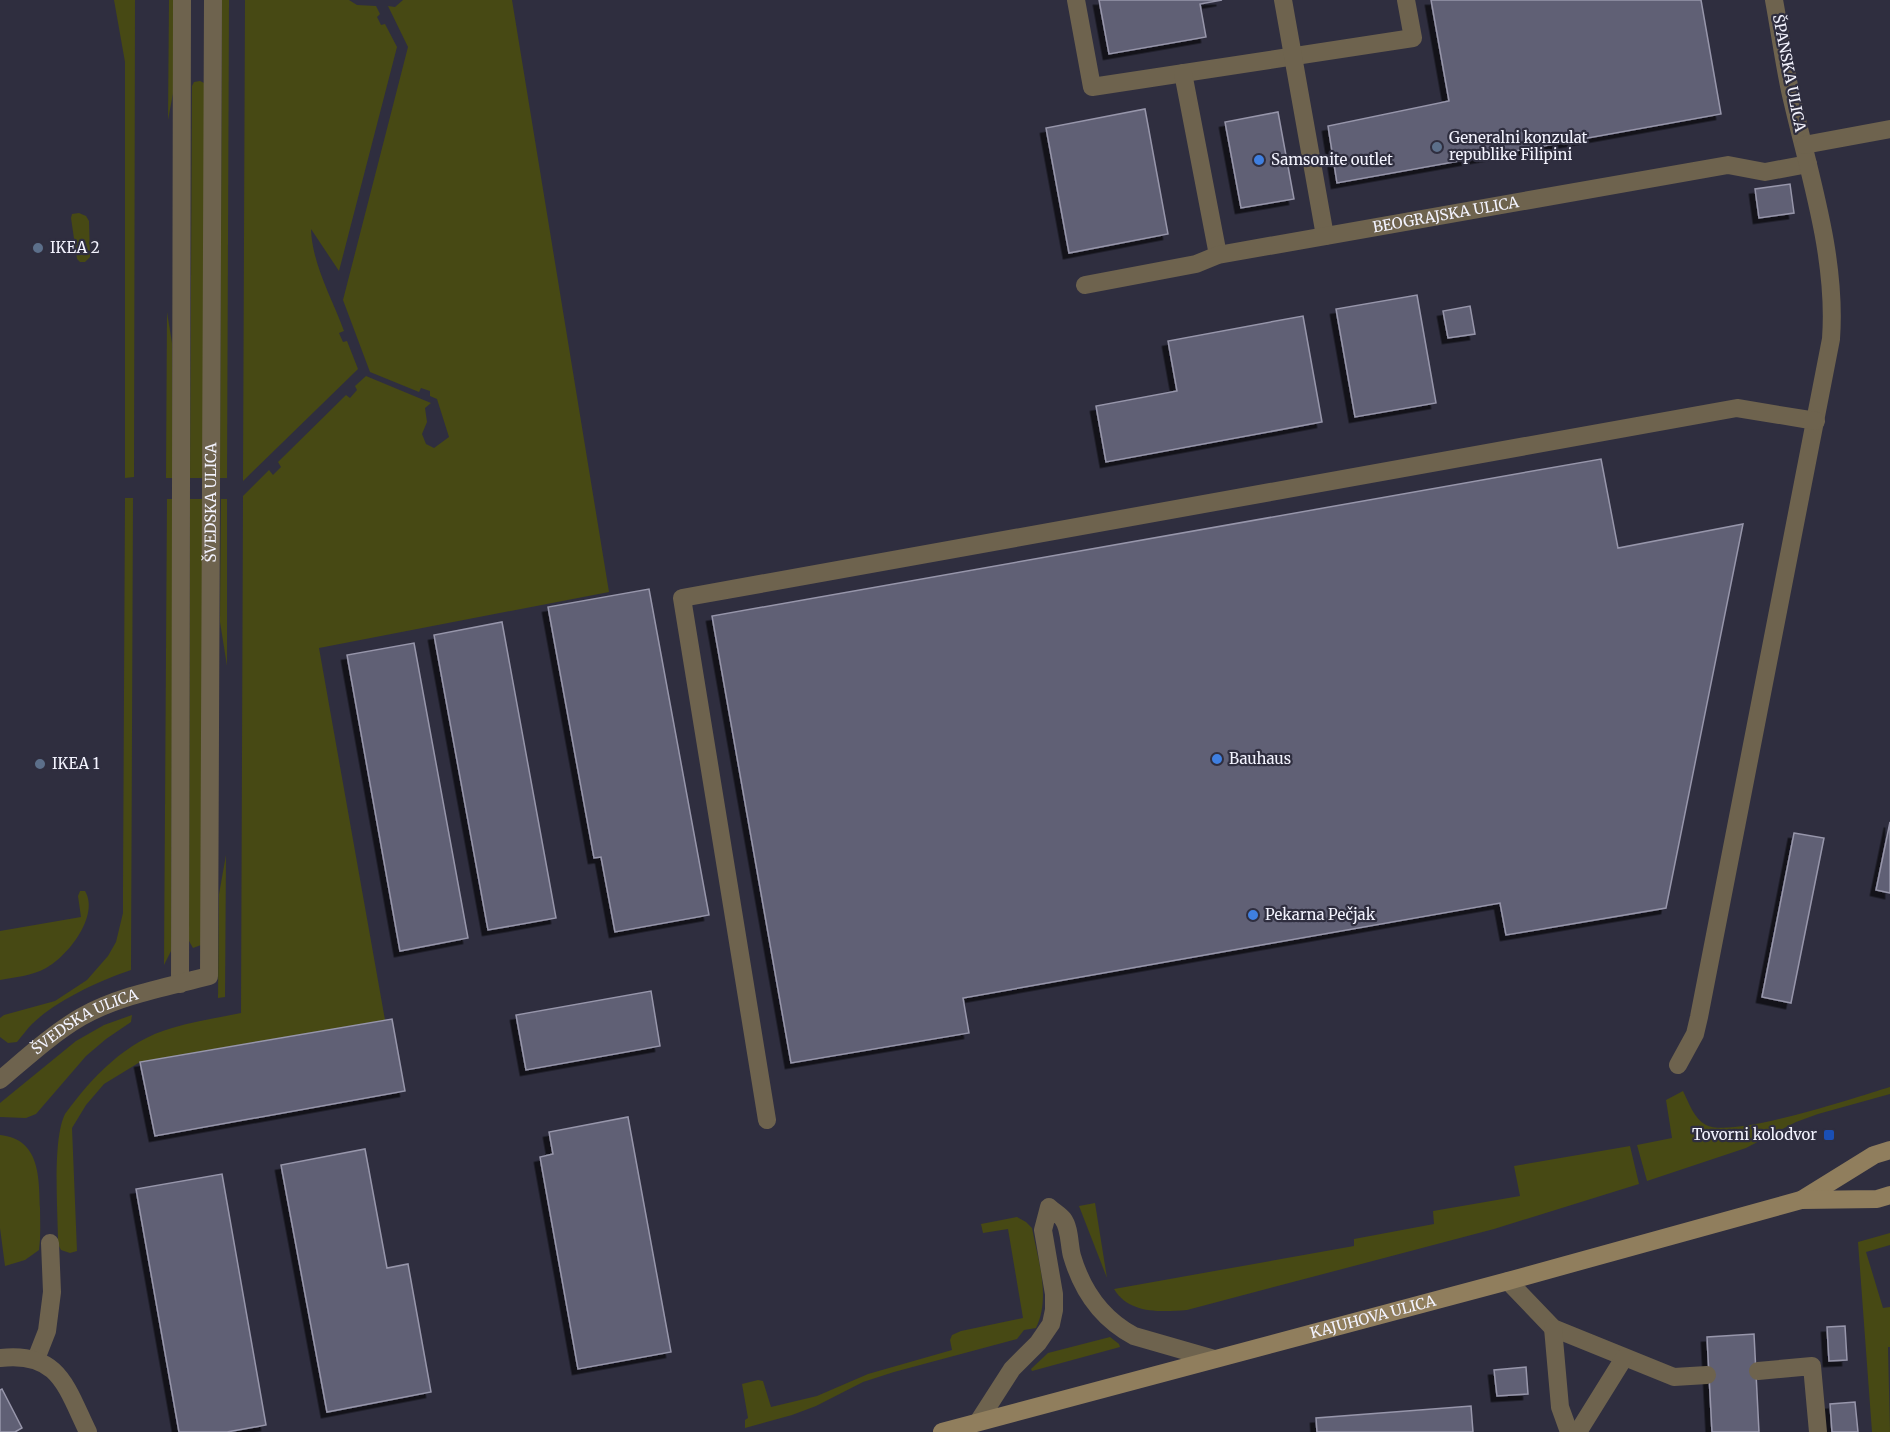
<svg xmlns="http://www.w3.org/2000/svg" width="1890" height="1432" font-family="Merriweather,serif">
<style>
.green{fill:#474914}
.building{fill:#616074;stroke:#9796ab;stroke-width:1.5;filter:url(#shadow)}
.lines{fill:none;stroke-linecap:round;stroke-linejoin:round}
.lane{stroke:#6e634e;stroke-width:18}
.street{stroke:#6e634e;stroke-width:18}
.secondary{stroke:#907e5d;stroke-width:18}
.service-dot{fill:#5c6f8a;stroke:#2f2e3f;stroke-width:2}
.shop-dot{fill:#3f7fe0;stroke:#2f2e3f;stroke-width:2}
.transit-dot{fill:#1a4fb4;stroke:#2f2e3f;stroke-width:2}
.labels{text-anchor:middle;stroke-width:4.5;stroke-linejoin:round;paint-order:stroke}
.street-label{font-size:15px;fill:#f3f3fe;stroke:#2f2e3f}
.poi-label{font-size:15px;fill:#f3f3fe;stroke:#2f2e3f;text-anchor:start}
</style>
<defs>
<filter id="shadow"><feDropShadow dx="-5.5" dy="5.5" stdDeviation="0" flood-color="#0009"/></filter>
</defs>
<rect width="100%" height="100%" fill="#2f2e3f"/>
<g class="green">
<polygon points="114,0 135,0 134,477 125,478 125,62"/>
<polygon points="169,0 175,0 174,88 168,120"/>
<polygon points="222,0 229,0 227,478 220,478"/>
<path d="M 245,0 L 349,0 L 357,5 L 376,6 L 380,14 L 377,17 L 381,25 L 385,24 L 397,47 L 339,271 L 311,229 C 312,264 332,298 344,331 L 339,333 L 343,342 L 347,341 L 358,369 L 243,481 Z"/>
<path d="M 403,0 L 512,0 L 609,592 L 319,648 L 385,1020 L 140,1062 L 104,1084 L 86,1105 L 72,1128 L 77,1251 L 70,1253 L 61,1250 L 58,1244 C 58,1212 52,1140 65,1114 C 93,1076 126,1041 172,1028 C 195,1021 218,1018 241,1013 L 243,496 L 269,470 L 273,475 L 281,467 L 278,462 L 346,395 L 350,398 L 357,390 L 355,386 L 366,376 L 431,403 L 425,408 L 427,422 L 422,434 L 426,444 L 434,448 L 449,437 L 437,399 L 430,396 L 430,391 L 421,388 L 419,392 L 370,372 L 343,300 L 408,47 L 388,6 L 395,7 Z"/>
<polygon points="200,81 204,83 205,88 204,478 190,478 192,86 194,82"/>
<polygon points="79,213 86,216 89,221 90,257 85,262 80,262 77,259 71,218 72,214"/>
<polygon points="167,312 172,343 173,478 166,478"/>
<path d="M 125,498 L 133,498 L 131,970 C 99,981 57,1000 32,1024 C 27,1029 22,1036 17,1042 L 8,1043 L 0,1037 L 0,1018 L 4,1015 L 55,1001 L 87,980 L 108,956 L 116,942 L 123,913 L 123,887 Z"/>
<polygon points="167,499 173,499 171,951 164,965"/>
<polygon points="190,499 203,499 201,945 193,948 189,941"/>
<polygon points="221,499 227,499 227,666 220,622"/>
<polygon points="226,855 225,997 218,998 219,894"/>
<path d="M 80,891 L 85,891 C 100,916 67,957 46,968 C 32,976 15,977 0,980 L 0,931 L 81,917 L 78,896 Z"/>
<polygon points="132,1015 131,1022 106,1039 86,1056 36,1114 26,1118 0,1117 0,1103 76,1041 104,1025"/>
<path d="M 1890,1087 L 1890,1094 L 1818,1114 L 1796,1122 L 1746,1148 L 1647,1181 L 1637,1145 L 1672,1138 L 1666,1100 L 1683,1091 C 1689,1103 1694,1119 1706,1125 C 1732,1139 1857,1097 1890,1087 Z"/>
<path d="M 0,1135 C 40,1139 39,1177 40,1208 C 40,1222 41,1236 39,1250 L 25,1260 L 5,1266 L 0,1228 Z"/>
<path d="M 1630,1146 L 1639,1184 L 1494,1229 L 1187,1310 C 1160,1312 1129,1314 1114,1289 L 1354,1246 L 1354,1239 L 1434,1224 L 1433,1211 L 1520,1196 L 1514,1166 Z"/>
<polygon points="1095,1203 1107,1278 1079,1206"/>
<path d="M 1017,1217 L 1026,1222 L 1032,1228 C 1038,1260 1051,1297 1036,1328 L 1024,1330 L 1017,1339 L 894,1372 L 863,1382 L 816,1406 L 792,1415 L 745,1428 L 745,1420 L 748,1418 L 742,1384 L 758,1380 L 763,1381 L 771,1407 L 817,1396 L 868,1374 L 952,1350 L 950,1340 L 952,1335 L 961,1331 L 1023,1318 L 1008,1229 L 983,1233 L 981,1224 Z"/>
<polygon points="1890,1233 1890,1245 1866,1252 1883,1308 1890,1307 1890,1347 1888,1347 1890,1432 1872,1432 1858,1242"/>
<polygon points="1110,1337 1119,1344 1120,1347 1032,1371 1031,1369 1048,1353"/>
</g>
<g class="building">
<polygon points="1099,0 1222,0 1200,4 1206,37 1109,54"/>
<polygon points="1431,0 1701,0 1721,114 1337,183 1328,126 1449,101"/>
<polygon points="1145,109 1168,234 1069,253 1046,128"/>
<polygon points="1278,112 1294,199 1241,208 1225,122"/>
<polygon points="1790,184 1794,213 1759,218 1755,189"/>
<polygon points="1417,295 1436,403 1355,417 1336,309"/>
<polygon points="1470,306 1475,334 1448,338 1443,311"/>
<polygon points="1303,316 1322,422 1106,462 1096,406 1177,391 1168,341"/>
<polygon points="1601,459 1618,548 1743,524 1666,908 1506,935 1500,903 1267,944 963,998 969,1033 791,1063 712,616"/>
<polygon points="649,589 709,915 615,932 601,857 594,858 548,607"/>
<polygon points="502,622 556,918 488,930 434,635"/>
<polygon points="414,643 468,938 400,951 347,655"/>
<polygon points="1890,822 1890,893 1876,890"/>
<polygon points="1794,833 1824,838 1791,1003 1762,997"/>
<polygon points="651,991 660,1046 526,1070 516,1015"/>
<polygon points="392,1019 405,1091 155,1136 140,1062"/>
<polygon points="628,1117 671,1352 578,1369 540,1157 553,1154 549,1132"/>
<polygon points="365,1149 387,1268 408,1264 431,1392 327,1412 281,1165"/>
<polygon points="222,1174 266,1425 227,1432 179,1432 136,1189"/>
<polygon points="1845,1326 1847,1360 1829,1361 1827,1327"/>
<polygon points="1754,1334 1759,1432 1712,1432 1707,1337"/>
<polygon points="1526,1367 1528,1394 1497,1396 1494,1370"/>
<polygon points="2,1389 22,1428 15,1432 0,1432 0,1390"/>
<polygon points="1855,1402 1858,1432 1832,1432 1830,1404"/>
<polygon points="1471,1406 1473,1432 1317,1432 1316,1418"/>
</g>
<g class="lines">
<g class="lane">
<polyline points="1076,0 1092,87 1413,38 1406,0"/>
<polyline points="1283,0 1325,236"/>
<polyline points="1183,73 1218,255"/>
<path id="s1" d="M 1085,285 L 1196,264 L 1218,255 L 1728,165 L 1765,172 L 1808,164"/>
<path d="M 1678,1065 L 1695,1034 L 1699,1017 L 1831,339 C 1837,257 1809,174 1791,95 C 1784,64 1780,32 1774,0"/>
<polyline points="767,1120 682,598 1737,408 1816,421"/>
<polyline points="1508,1281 1553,1328 1674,1377 1707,1375"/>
<polyline points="1553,1328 1560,1407 1569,1432"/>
<polyline points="36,1359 47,1331 52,1292 50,1243"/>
<polyline points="1758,1371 1812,1366 1818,1432"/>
<path d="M 978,1422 L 1012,1369 L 1038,1343 L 1051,1324 L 1054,1310 L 1054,1294 L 1043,1230 L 1049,1207 C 1053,1211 1060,1215 1063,1219 C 1070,1228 1069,1245 1072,1256 C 1082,1290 1102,1319 1134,1336 L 1214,1359"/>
<polyline points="1578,1432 1624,1358"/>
</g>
<g class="street">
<polyline points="1804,145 1890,129"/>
<polyline points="180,984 182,0"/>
<path id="s2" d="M 0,1080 C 26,1058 52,1034 81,1017 C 120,995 167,987 209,976 L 213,0"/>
<path d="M 0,1358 C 59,1351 66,1387 88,1432"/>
</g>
<g class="secondary">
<polyline points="1803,1199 1874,1155 1890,1150"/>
<path id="s3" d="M 942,1432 L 1508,1281 L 1801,1200 L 1877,1199 L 1890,1195"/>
</g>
</g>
<g class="service-dot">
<circle cx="1437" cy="147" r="6"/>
<circle cx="38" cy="248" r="6"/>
<circle cx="40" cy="764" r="6"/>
</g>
<g class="shop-dot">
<circle cx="1259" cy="160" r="6"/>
<circle cx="1217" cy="759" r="6"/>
<circle cx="1253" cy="915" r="6"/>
</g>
<rect class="transit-dot" x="1823" y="1129" width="12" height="12" rx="3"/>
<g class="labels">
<g class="street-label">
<text transform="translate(1789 73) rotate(79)" y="5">ŠPANSKA ULICA</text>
<text dy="5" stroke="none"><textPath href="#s1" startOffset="368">BEOGRAJSKA ULICA</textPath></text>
<text dy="5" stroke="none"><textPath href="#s2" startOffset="711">ŠVEDSKA ULICA</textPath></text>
<text dy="5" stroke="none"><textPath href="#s2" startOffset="104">ŠVEDSKA ULICA</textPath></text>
<text dy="5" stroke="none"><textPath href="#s3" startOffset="446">KAJUHOVA ULICA</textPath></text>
</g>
<g class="poi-label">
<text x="1449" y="143">Generalni konzulat<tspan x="1449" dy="17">republike Filipini</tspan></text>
<text x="1271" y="165">Samsonite outlet</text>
<text x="50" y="253">IKEA 2</text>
<text x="1229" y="764">Bauhaus</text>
<text x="52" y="769">IKEA 1</text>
<text x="1265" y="920">Pekarna Pečjak</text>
<text x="1817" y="1140" text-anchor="end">Tovorni kolodvor</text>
</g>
</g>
</svg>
